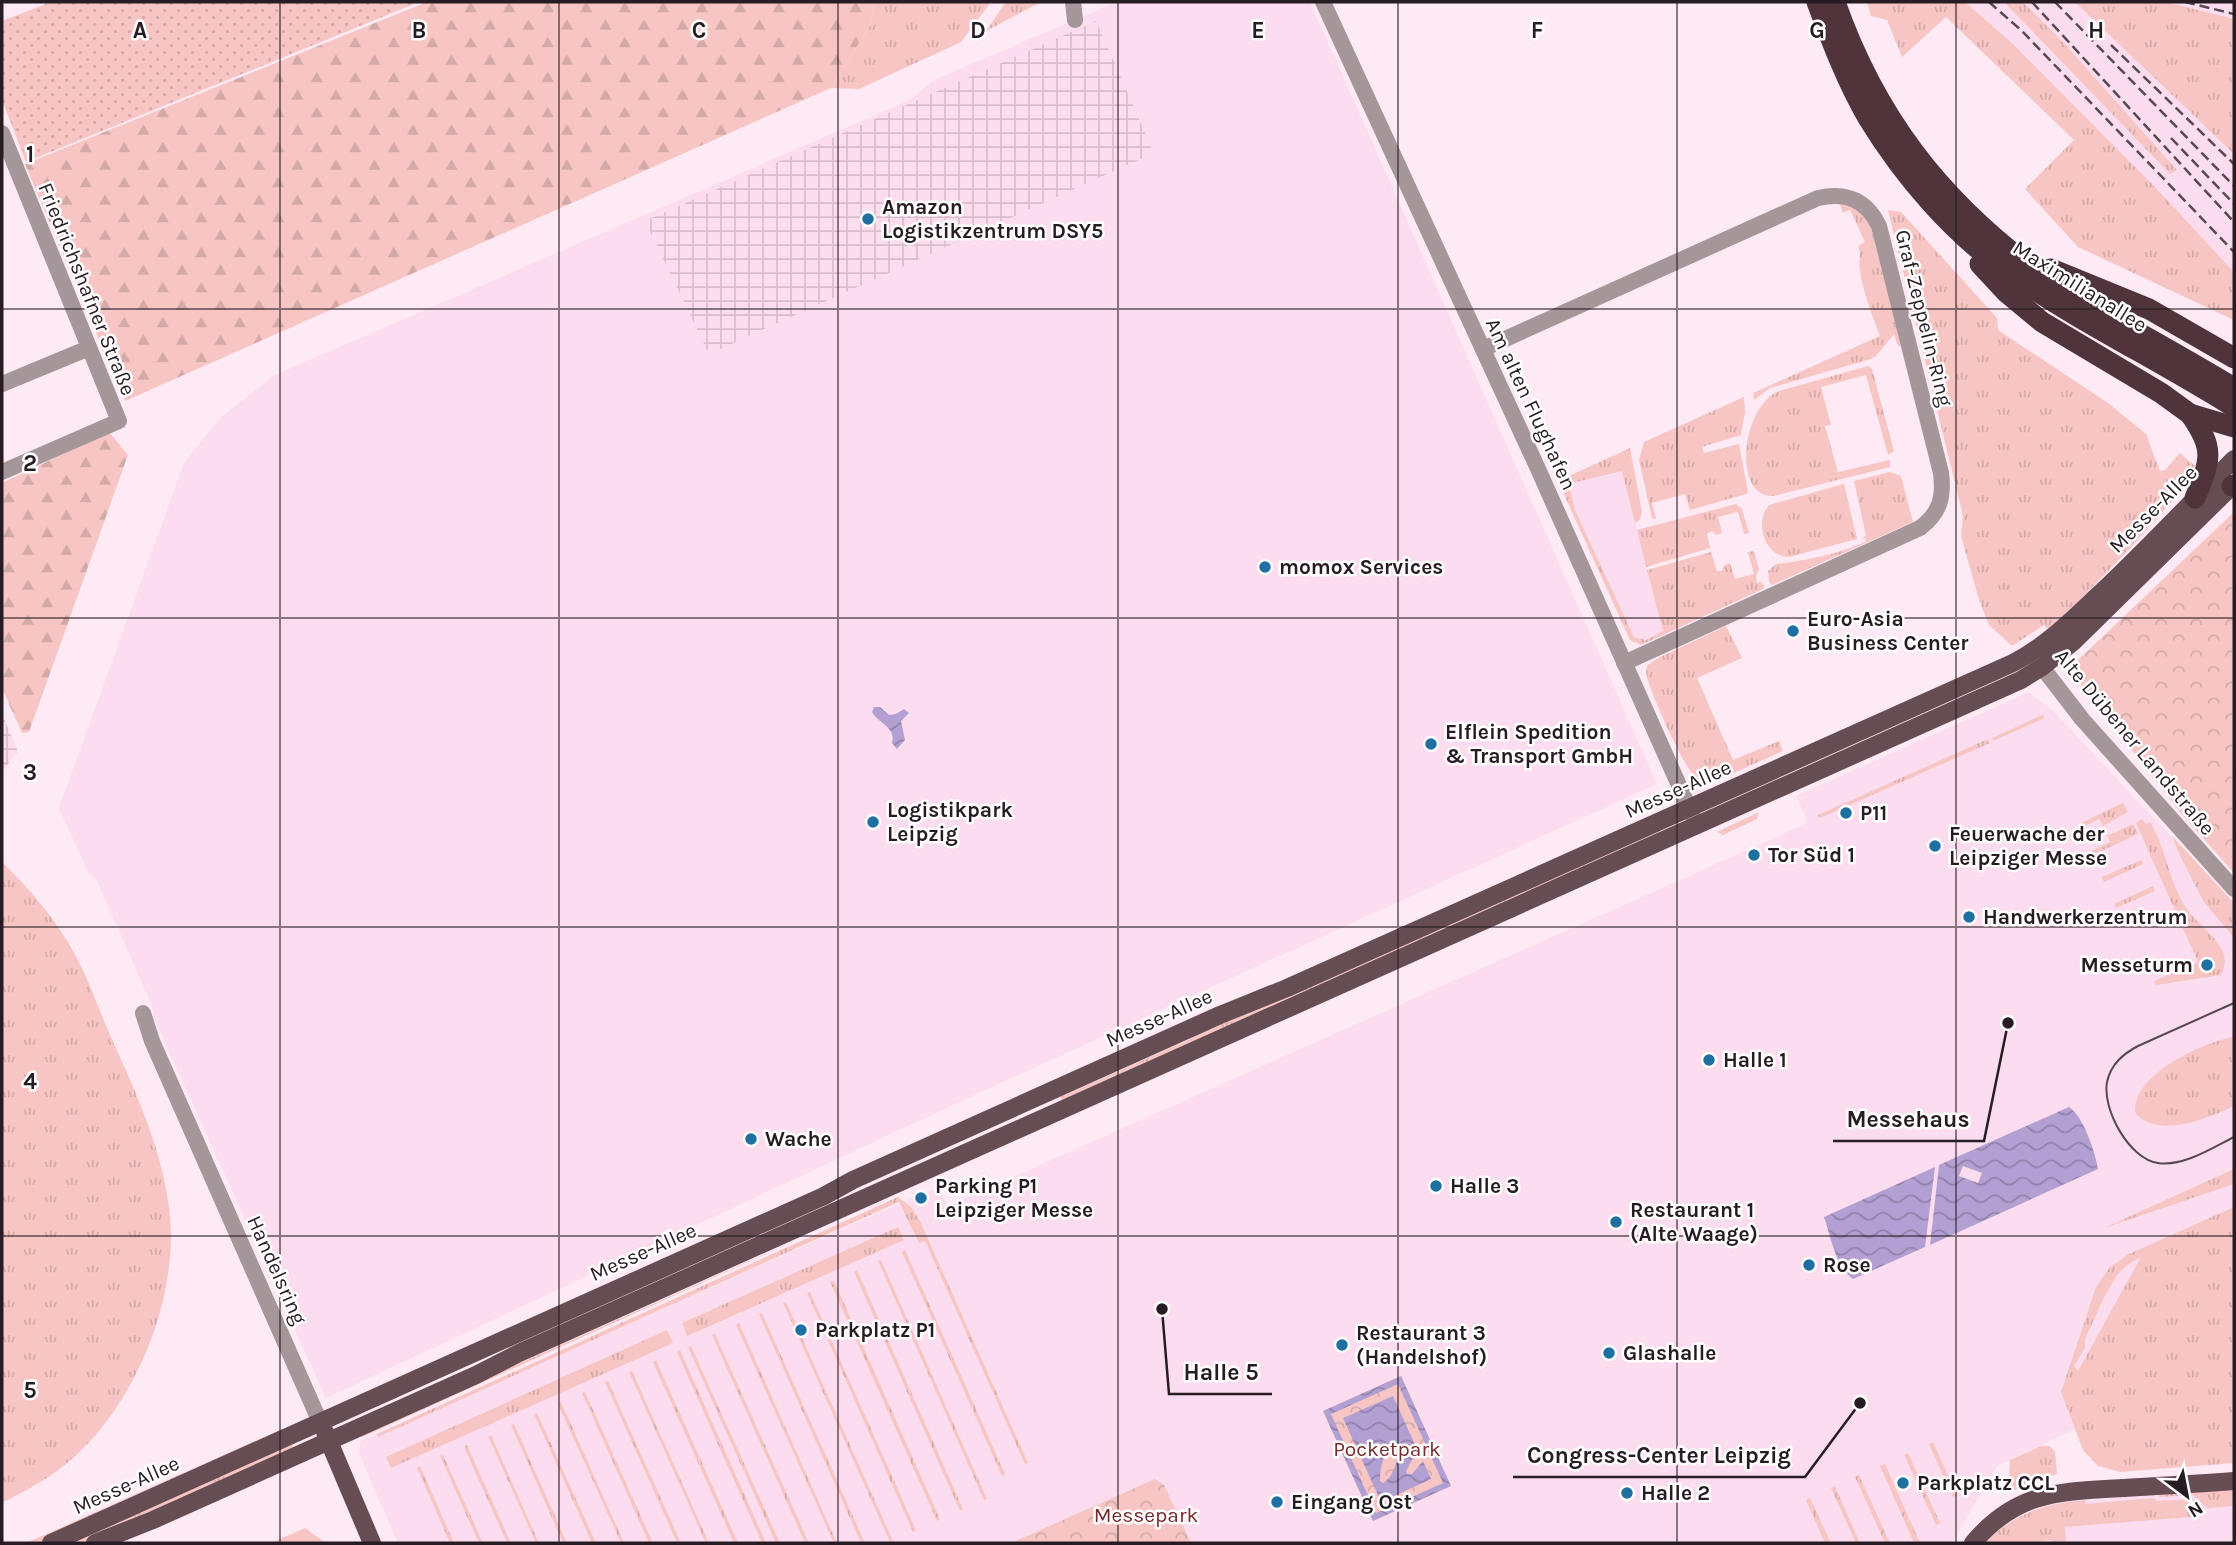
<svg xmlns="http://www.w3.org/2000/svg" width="2236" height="1545" font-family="Karla,sans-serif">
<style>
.built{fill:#fcddef}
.industrial{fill:url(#industrial-grid)}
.grass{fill:url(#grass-tufts);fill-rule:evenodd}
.forest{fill:url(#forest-firs)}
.park{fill:url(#park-crowns)}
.garden{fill:url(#garden-dots)}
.water{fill:url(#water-waves);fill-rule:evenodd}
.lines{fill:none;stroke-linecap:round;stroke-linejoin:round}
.minor{stroke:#a59699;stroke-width:16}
.major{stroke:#664d53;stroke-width:18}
.highway{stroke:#4f343b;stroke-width:21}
.tram{stroke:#564951;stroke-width:2}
.rail{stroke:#564951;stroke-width:2.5;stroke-dasharray:10 5;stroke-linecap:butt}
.grid{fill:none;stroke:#271c23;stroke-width:2;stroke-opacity:0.55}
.poi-dot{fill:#206fa1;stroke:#fefefe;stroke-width:2.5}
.labels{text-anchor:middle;stroke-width:5;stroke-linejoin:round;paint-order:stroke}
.poi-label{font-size:21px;font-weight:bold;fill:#271c23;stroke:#fefefe;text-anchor:start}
.street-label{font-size:21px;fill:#271c23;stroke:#fefefe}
.park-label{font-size:21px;fill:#752b2e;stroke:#fefefe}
.grid-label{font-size:23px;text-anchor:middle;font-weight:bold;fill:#271c23;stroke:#fefefe;stroke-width:5;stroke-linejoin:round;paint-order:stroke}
.leader{fill:none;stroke:#271c23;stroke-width:2.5}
.callout-dot{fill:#271c23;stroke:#fefefe;stroke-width:2.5}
.callout-label{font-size:23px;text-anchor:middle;font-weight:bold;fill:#271c23;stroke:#fefefe;stroke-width:5;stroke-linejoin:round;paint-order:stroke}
</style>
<defs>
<pattern id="industrial-grid" width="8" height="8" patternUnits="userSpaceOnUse" patternTransform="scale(1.75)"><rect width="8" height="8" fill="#fcddef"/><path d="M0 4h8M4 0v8" fill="none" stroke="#d8bdcd"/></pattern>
<pattern id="grass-tufts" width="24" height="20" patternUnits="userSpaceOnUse" patternTransform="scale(1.75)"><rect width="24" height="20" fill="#f7c6c4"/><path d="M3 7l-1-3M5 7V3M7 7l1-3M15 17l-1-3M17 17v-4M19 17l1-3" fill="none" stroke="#d4aaa8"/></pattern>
<pattern id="forest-firs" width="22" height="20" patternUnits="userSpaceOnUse" patternTransform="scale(1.75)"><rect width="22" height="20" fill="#f7c6c4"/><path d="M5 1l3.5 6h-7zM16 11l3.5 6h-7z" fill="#d4aaa8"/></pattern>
<pattern id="park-crowns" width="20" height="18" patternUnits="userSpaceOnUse" patternTransform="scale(1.75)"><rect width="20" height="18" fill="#f7c6c4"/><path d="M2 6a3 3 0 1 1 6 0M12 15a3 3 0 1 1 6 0" fill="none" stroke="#d4aaa8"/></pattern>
<pattern id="garden-dots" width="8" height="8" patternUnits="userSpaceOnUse" patternTransform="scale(1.75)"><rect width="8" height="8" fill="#f7c6c4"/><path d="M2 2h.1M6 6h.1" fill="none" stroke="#d4aaa8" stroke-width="1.8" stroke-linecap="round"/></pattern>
<pattern id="water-waves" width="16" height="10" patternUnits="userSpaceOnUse" patternTransform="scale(1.75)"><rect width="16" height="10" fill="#b3a0d3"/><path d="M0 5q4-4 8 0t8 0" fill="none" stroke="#9282ab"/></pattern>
</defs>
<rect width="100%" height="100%" fill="#fdeaf5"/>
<g class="built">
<polygon points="1117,2 1310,2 1657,784 972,1096 326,1398 157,1025 151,1003 97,881 89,874 59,808 184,463 221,417 275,375 910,100 934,80"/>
<polygon points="1965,2 2004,2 2170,174 2177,170 2063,42 2023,2 2075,2 2234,154 2234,272 2153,185 2012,43"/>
<polygon points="2166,2 2234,2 2234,19 2213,15"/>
<polygon points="1622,470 1663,632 1646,640 1634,637 1631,632 1575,510 1570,489 1566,489 1564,485"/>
<polygon points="2029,692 2053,711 2234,903 2234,1213 2063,1398 2075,1429 1997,1466 1952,1543 398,1543 359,1453 361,1441 938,1187 948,1206 1808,823 1796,796"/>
<polygon points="2234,1488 2234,1543 1985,1543 2010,1522 2043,1506 2064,1502"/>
</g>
<g class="industrial">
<polygon points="1096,21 1154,153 709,354 645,221"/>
<polygon points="2,714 18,752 2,771"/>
</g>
<g class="grass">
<polygon points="874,2 991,2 961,42 859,89 831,88 871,24"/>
<polygon points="1006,2 1041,2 986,31"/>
<polygon points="1867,2 1965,2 2012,43 2153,185 2234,272 2234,320 2078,247 2025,189 2074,140 1946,17 1902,57 1887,20 1871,16"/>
<polygon points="2004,2 2023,2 2063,42 2177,170 2170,174"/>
<polygon points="2075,2 2166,2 2234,19 2234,154"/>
<path d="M 1846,203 L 1859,209 L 1870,224 L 1902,345 L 1898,346 L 1894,334 L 1876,356 L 1871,359 L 1770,388 L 1754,400 L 1753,393 L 1880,336 C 1872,315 1864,295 1860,272 C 1858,263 1862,255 1858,246 L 1865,242 L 1850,210 L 1843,213 L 1840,204 Z"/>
<polygon points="1888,210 1901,212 1997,318 1998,330 2108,403 2146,434 2160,471 2165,470 2180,453 2195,466 2185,487 2137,541 2050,631 2044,625 2012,646 1989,625 1979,600 1961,536 1963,516"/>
<path d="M 1868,366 L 1872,369 L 1894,451 L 1888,455 L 1866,375 L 1821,387 L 1831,425 L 1825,426 L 1838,472 L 1890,460 L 1890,467 L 1773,496 C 1732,497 1741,407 1779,391 Z"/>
<polygon points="1744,397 1745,412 1741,435 1702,447 1704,453 1739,444 1748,492 1746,494 1690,510 1685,494 1652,503 1656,519 1652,518 1639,460 1644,442"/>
<polygon points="1630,448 1642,512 1640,520 1635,523 1622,471 1564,485 1566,489 1570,489 1575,510 1634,637 1646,640 1663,631 1647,570 1711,552 1717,571 1722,571 1724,565 1730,563 1735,579 1754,574 1748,552 1754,551 1759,569 1756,576 1757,583 1761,582 1764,585 1763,589 1641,645 1630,640 1558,481"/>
<path d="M 1890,472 L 1901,476 L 1913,522 L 1772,585 L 1769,582 L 1768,571 L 1776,564 C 1806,561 1837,554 1865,542 L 1866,539 L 1862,538 L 1866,536 L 1854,481 Z"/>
<path d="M 1844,484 L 1857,539 L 1789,557 C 1764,557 1754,521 1769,505 Z"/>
<polygon points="1736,504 1742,509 1749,533 1744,534 1738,512 1718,517 1722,533 1716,535 1712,531 1707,534 1710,548 1646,567 1637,530"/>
<path d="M 1726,626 L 1742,658 L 1697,678 L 1733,760 L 1779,741 L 1783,751 L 1711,783 C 1703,782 1697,780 1692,773 C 1681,760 1648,689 1646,672 L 1647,666 L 1656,659 Z"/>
<polygon points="2042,715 2045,718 1993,741 1992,738"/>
<polygon points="1988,739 1990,743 1820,818 1818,815"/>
<polygon points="2123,803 2128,812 2103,826 2099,819 2081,828 2079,824"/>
<polygon points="1759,812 1757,819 1723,835 1717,832"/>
<path d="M 2142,819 L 2146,824 L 2150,822 C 2167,850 2169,885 2189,912 C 2203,930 2236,949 2221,975 L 2156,985 L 2154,981 L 2198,962 L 2136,823 Z"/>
<polygon points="2133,824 2138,834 2093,855 2091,851 2110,842 2107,836"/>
<polygon points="1659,828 1660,832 1572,872 1533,893 1064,1104 1060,1097 1188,1040 1231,1016"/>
<polygon points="2172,836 2234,903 2234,938 2204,902 2181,858"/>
<polygon points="2141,860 2143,864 2104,882 2102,877"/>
<path d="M 2,862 C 27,886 51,914 69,944 C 86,972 97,1005 110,1035 C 134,1088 159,1142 168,1200 C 183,1287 139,1400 73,1458 C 52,1477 27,1490 2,1503 Z"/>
<polygon points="2153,886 2155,891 2116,908 2114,904"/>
<path d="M 2234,1037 L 2234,1106 C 2209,1118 2159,1139 2136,1114 C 2127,1077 2205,1041 2234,1037 Z"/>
<polygon points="2234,1169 2234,1184 2104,1228 2106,1227"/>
<polygon points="898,1197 911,1207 920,1221 1028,1463 1025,1464 925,1241 919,1243 899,1202 378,1437 377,1434"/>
<path d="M 2234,1207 L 2234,1463 L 2120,1472 L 2098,1466 L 2083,1450 L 2061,1392 L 2096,1287 L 2110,1267 L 2129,1254 ZM 2141,1257 L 2078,1371 L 2074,1366 L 2085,1348 L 2085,1339 L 2105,1295 C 2110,1290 2110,1286 2114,1280 C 2120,1269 2131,1262 2141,1257 Z"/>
<polygon points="898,1227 904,1240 687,1336 682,1323"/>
<polygon points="803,1237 369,1434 360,1438 369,1430"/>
<polygon points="905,1250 1005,1474 1002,1476 902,1252"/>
<polygon points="881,1260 987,1499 984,1500 878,1261"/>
<polygon points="857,1270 963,1509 960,1511 854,1272"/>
<polygon points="834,1281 940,1519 937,1521 830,1282"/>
<polygon points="810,1292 916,1530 913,1532 807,1293"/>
<polygon points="786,1302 893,1541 890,1542 783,1303"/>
<polygon points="762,1313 865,1543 861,1543 759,1314"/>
<polygon points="739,1323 837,1543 834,1543 736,1325"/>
<polygon points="667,1330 673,1343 391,1468 386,1457"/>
<polygon points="715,1334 809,1543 805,1543 712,1335"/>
<polygon points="691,1346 780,1543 776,1543 688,1347"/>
<polygon points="680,1350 766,1543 762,1543 677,1352"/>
<polygon points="656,1360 738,1543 734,1543 653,1362"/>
<polygon points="632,1371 709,1543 706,1543 629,1372"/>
<polygon points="608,1381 681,1543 677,1543 605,1382"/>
<polygon points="585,1392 653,1543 649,1543 582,1393"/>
<polygon points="561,1402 624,1543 621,1543 558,1404"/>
<polygon points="537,1413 596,1543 592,1543 534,1414"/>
<polygon points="514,1424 567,1543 563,1543 511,1425"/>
<polygon points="282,1429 284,1430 253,1447 39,1543 26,1543"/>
<polygon points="491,1435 539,1543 536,1543 488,1436"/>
<polygon points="291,1442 293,1448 208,1486 165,1510 83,1543 63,1543"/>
<polygon points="1933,1442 1957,1495 1953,1497 1929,1444"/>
<polygon points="467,1445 511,1543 507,1543 464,1447"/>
<polygon points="2041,1446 2049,1446 2055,1451 2057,1474 2012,1491 2009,1481 2010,1460"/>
<polygon points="1908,1453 1940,1523 1936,1525 1904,1455"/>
<polygon points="443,1455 483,1543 479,1543 440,1456"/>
<polygon points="1885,1464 1920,1543 1914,1543 1880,1466"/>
<polygon points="420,1466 454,1543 450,1543 417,1468"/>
<polygon points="1859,1475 1890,1543 1885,1543 1855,1477"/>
<polygon points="1835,1486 1860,1543 1856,1543 1831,1488"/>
<polygon points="2234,1488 2234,1506 2207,1508 2193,1495 2159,1497 2159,1494"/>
<polygon points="1810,1498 1831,1543 1825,1543 1806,1500"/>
<path d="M 2154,1498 L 2157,1501 L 2194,1499 L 2203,1507 L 2203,1516 L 2065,1527 L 2066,1543 L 2052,1543 L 2051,1540 L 2040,1541 L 2039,1543 L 1985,1543 C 2012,1514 2046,1503 2085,1500 L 2085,1504 Z"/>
<polygon points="305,1528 326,1543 271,1543"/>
</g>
<g class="forest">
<polygon points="427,2 874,2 871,24 831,88 125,401 25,164"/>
<polygon points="109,432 128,455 29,732 22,733 2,688 2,483"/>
</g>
<g class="park">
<polygon points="2234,512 2234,873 2180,812 2076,678 2077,661"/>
<polygon points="1401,1376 1451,1486 1373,1521 1323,1411"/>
<polygon points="1155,1479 1164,1485 1191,1543 1011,1543"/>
</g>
<polygon class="garden" points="51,2 419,2 26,162 2,100 2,21"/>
<g class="water">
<path d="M 874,707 L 880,707 L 889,715 L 896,714 L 904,709 L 909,713 L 901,721 L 905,740 L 897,749 L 892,743 C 897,728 878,723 872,712 Z"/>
<path d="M 2069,1107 C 2084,1117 2095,1152 2098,1169 L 1930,1245 L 1939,1165 ZM 1963,1166 L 1982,1173 L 1978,1183 L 1959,1176 Z"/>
<path d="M 1935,1167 L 1925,1247 L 1853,1279 C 1835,1266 1831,1237 1824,1217 Z"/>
<path d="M 1401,1376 L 1451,1486 L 1373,1521 L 1323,1411 ZM 1398,1384 L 1443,1483 L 1376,1513 L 1331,1414 Z"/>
<path d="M 1393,1396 L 1417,1449 L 1406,1472 L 1407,1474 L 1412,1474 L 1423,1461 L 1431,1479 L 1381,1502 L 1343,1418 ZM 1392,1445 L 1397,1446 C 1400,1457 1393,1478 1383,1483 L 1380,1481 C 1380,1468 1383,1454 1392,1445 Z"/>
</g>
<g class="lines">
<g class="minor">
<polyline points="1073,2 1075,20"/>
<polyline points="1323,2 1539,471 1694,819"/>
<polyline points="2,133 119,421 2,472"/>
<path d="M 1483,349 L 1818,198 C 1846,192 1866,199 1879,226 L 1941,473 C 1944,497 1940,513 1920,528 L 1624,663"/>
<polyline points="2,384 89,348"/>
<polyline points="2035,658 2082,719 2234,889"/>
<polyline points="143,1013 152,1041 320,1422"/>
</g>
<g class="major">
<polyline points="325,1432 372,1543"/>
<path d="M 51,1543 L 824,1196 L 853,1180 L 1220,1015 L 1287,988 L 2013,663 C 2044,647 2068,624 2093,600 C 2142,555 2187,506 2234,459"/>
<polyline points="95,1543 153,1520 476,1375 519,1353 2021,680 2042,667 2073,642 2234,484"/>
<path d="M 1973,1543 C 2017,1491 2059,1492 2122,1488 C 2159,1486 2197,1484 2234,1481"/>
</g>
<g class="highway">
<path d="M 1817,2 C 1832,42 1847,82 1868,118 C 1904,177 1954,235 2011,274 C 2082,323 2161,361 2234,407"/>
<path d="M 1835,2 C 1875,116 1939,199 2036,271 C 2059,288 2085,302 2109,316 C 2151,340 2193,363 2234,388"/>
<polyline points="1980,264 2007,293 2042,322 2161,393 2190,414 2234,427"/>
<polyline points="2051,269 2149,309 2234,358"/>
<path d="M 2190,414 C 2215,449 2211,459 2195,498"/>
<polyline points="2232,486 2234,485"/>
</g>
<path class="tram" d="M 2234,1003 L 2138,1046 C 2123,1054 2111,1064 2107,1082 C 2102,1109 2129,1159 2158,1163 C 2183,1167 2212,1148 2234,1137"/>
<g class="rail">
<polyline points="1989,2 2022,31 2234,252"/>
<polyline points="2032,2 2234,222"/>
<polyline points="2055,2 2234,186"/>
<polyline points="2185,2 2234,14"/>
<polyline points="2111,45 2234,164"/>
<polyline points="2171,138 2234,204"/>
</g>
</g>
<path class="grid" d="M 280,2 L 280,1543M 559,2 L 559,1543M 838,2 L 838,1543M 1118,2 L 1118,1543M 1398,2 L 1398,1543M 1677,2 L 1677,1543M 1956,2 L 1956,1543M 2,309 L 2234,309M 2,618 L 2234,618M 2,927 L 2234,927M 2,1236 L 2234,1236"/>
<g class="poi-dot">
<circle cx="868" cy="219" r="7"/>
<circle cx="1265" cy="567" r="7"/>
<circle cx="1793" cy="631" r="7"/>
<circle cx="1431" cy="744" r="7"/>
<circle cx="1846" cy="813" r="7"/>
<circle cx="873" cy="822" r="7"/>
<circle cx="1935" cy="846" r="7"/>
<circle cx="1754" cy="855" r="7"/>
<circle cx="1969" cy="917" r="7"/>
<circle cx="2207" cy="965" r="7"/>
<circle cx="1709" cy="1060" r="7"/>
<circle cx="751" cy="1139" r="7"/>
<circle cx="1436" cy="1186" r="7"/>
<circle cx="921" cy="1198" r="7"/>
<circle cx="1616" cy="1222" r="7"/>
<circle cx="1809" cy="1265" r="7"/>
<circle cx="801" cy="1330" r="7"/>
<circle cx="1342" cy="1345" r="7"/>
<circle cx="1609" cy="1353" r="7"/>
<circle cx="1903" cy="1483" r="7"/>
<circle cx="1627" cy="1493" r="7"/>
<circle cx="1277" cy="1502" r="7"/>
</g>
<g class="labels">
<g class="poi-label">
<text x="882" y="214">Amazon<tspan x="882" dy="24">Logistikzentrum DSY5</tspan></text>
<text x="1279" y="574">momox Services</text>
<text x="1807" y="626">Euro-Asia<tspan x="1807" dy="24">Business Center</tspan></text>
<text x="1445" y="739">Elflein Spedition<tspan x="1445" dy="24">&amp; Transport GmbH</tspan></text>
<text x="887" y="817">Logistikpark<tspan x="887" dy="24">Leipzig</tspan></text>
<text x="1860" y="820">P11</text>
<text x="1949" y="841">Feuerwache der<tspan x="1949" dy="24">Leipziger Messe</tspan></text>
<text x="1768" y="862">Tor Süd 1</text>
<text x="1983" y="924">Handwerkerzentrum</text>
<text x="2193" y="972" text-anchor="end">Messeturm</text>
<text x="1723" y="1067">Halle 1</text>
<text x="765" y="1146">Wache</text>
<text x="935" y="1193">Parking P1<tspan x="935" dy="24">Leipziger Messe</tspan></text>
<text x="1450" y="1193">Halle 3</text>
<text x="1630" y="1217">Restaurant 1<tspan x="1630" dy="24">(Alte Waage)</tspan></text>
<text x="1823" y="1272">Rose</text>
<text x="815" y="1337">Parkplatz P1</text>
<text x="1356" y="1340">Restaurant 3<tspan x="1356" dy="24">(Handelshof)</tspan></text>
<text x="1623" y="1360">Glashalle</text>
<text x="1917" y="1490">Parkplatz CCL</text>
<text x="1641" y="1500">Halle 2</text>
<text x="1291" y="1509">Eingang Ost</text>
</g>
<g class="street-label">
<text transform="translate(2080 286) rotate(32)" y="7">Maximilianallee</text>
<text transform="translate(87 289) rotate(68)" y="7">Friedrichshafner Straße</text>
<text transform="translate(1924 318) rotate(76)" y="7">Graf-Zeppelin-Ring</text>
<text transform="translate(1531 404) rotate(65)" y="7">Am alten Flughafen</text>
<text transform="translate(2153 509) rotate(-45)" y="7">Messe-Allee</text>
<text transform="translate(2135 742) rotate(50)" y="7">Alte Dübener Landstraße</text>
<text transform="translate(1678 789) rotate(-24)" y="7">Messe-Allee</text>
<text transform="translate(1159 1018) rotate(-24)" y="7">Messe-Allee</text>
<text transform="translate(643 1252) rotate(-24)" y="7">Messe-Allee</text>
<text transform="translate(277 1270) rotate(66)" y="7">Handelsring</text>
<text transform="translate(126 1485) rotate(-24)" y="7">Messe-Allee</text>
</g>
<g class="park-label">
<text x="1387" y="1456">Pocketpark</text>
<text x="1146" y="1522">Messepark</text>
</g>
</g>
<g class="grid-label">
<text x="140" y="38">A</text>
<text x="419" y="38">B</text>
<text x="699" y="38">C</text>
<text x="978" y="38">D</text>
<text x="1258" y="38">E</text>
<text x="1537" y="38">F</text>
<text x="1817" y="38">G</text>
<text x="2096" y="38">H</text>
<text x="30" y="162">1</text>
<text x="30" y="471">2</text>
<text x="30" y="780">3</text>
<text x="30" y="1089">4</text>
<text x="30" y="1398">5</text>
</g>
<path class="leader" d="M2008 1023L1984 1141H1833M1162 1309L1169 1394H1272M1860 1403L1805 1477H1513"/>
<g class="callout-dot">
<circle cx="2008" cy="1023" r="7"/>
<circle cx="1162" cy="1309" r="7"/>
<circle cx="1860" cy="1403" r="7"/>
</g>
<g class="callout-label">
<text x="1908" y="1127">Messehaus</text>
<text x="1221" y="1380">Halle 5</text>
<text x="1659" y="1463">Congress-Center Leipzig</text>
</g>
<rect width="2236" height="1545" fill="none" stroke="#271c23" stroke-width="7"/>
<g transform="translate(2187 1496) rotate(148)" stroke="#fefefe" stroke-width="5" paint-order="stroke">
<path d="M0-5L12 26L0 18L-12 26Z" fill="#271c23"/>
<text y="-10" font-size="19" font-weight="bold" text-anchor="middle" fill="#271c23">N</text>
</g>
</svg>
